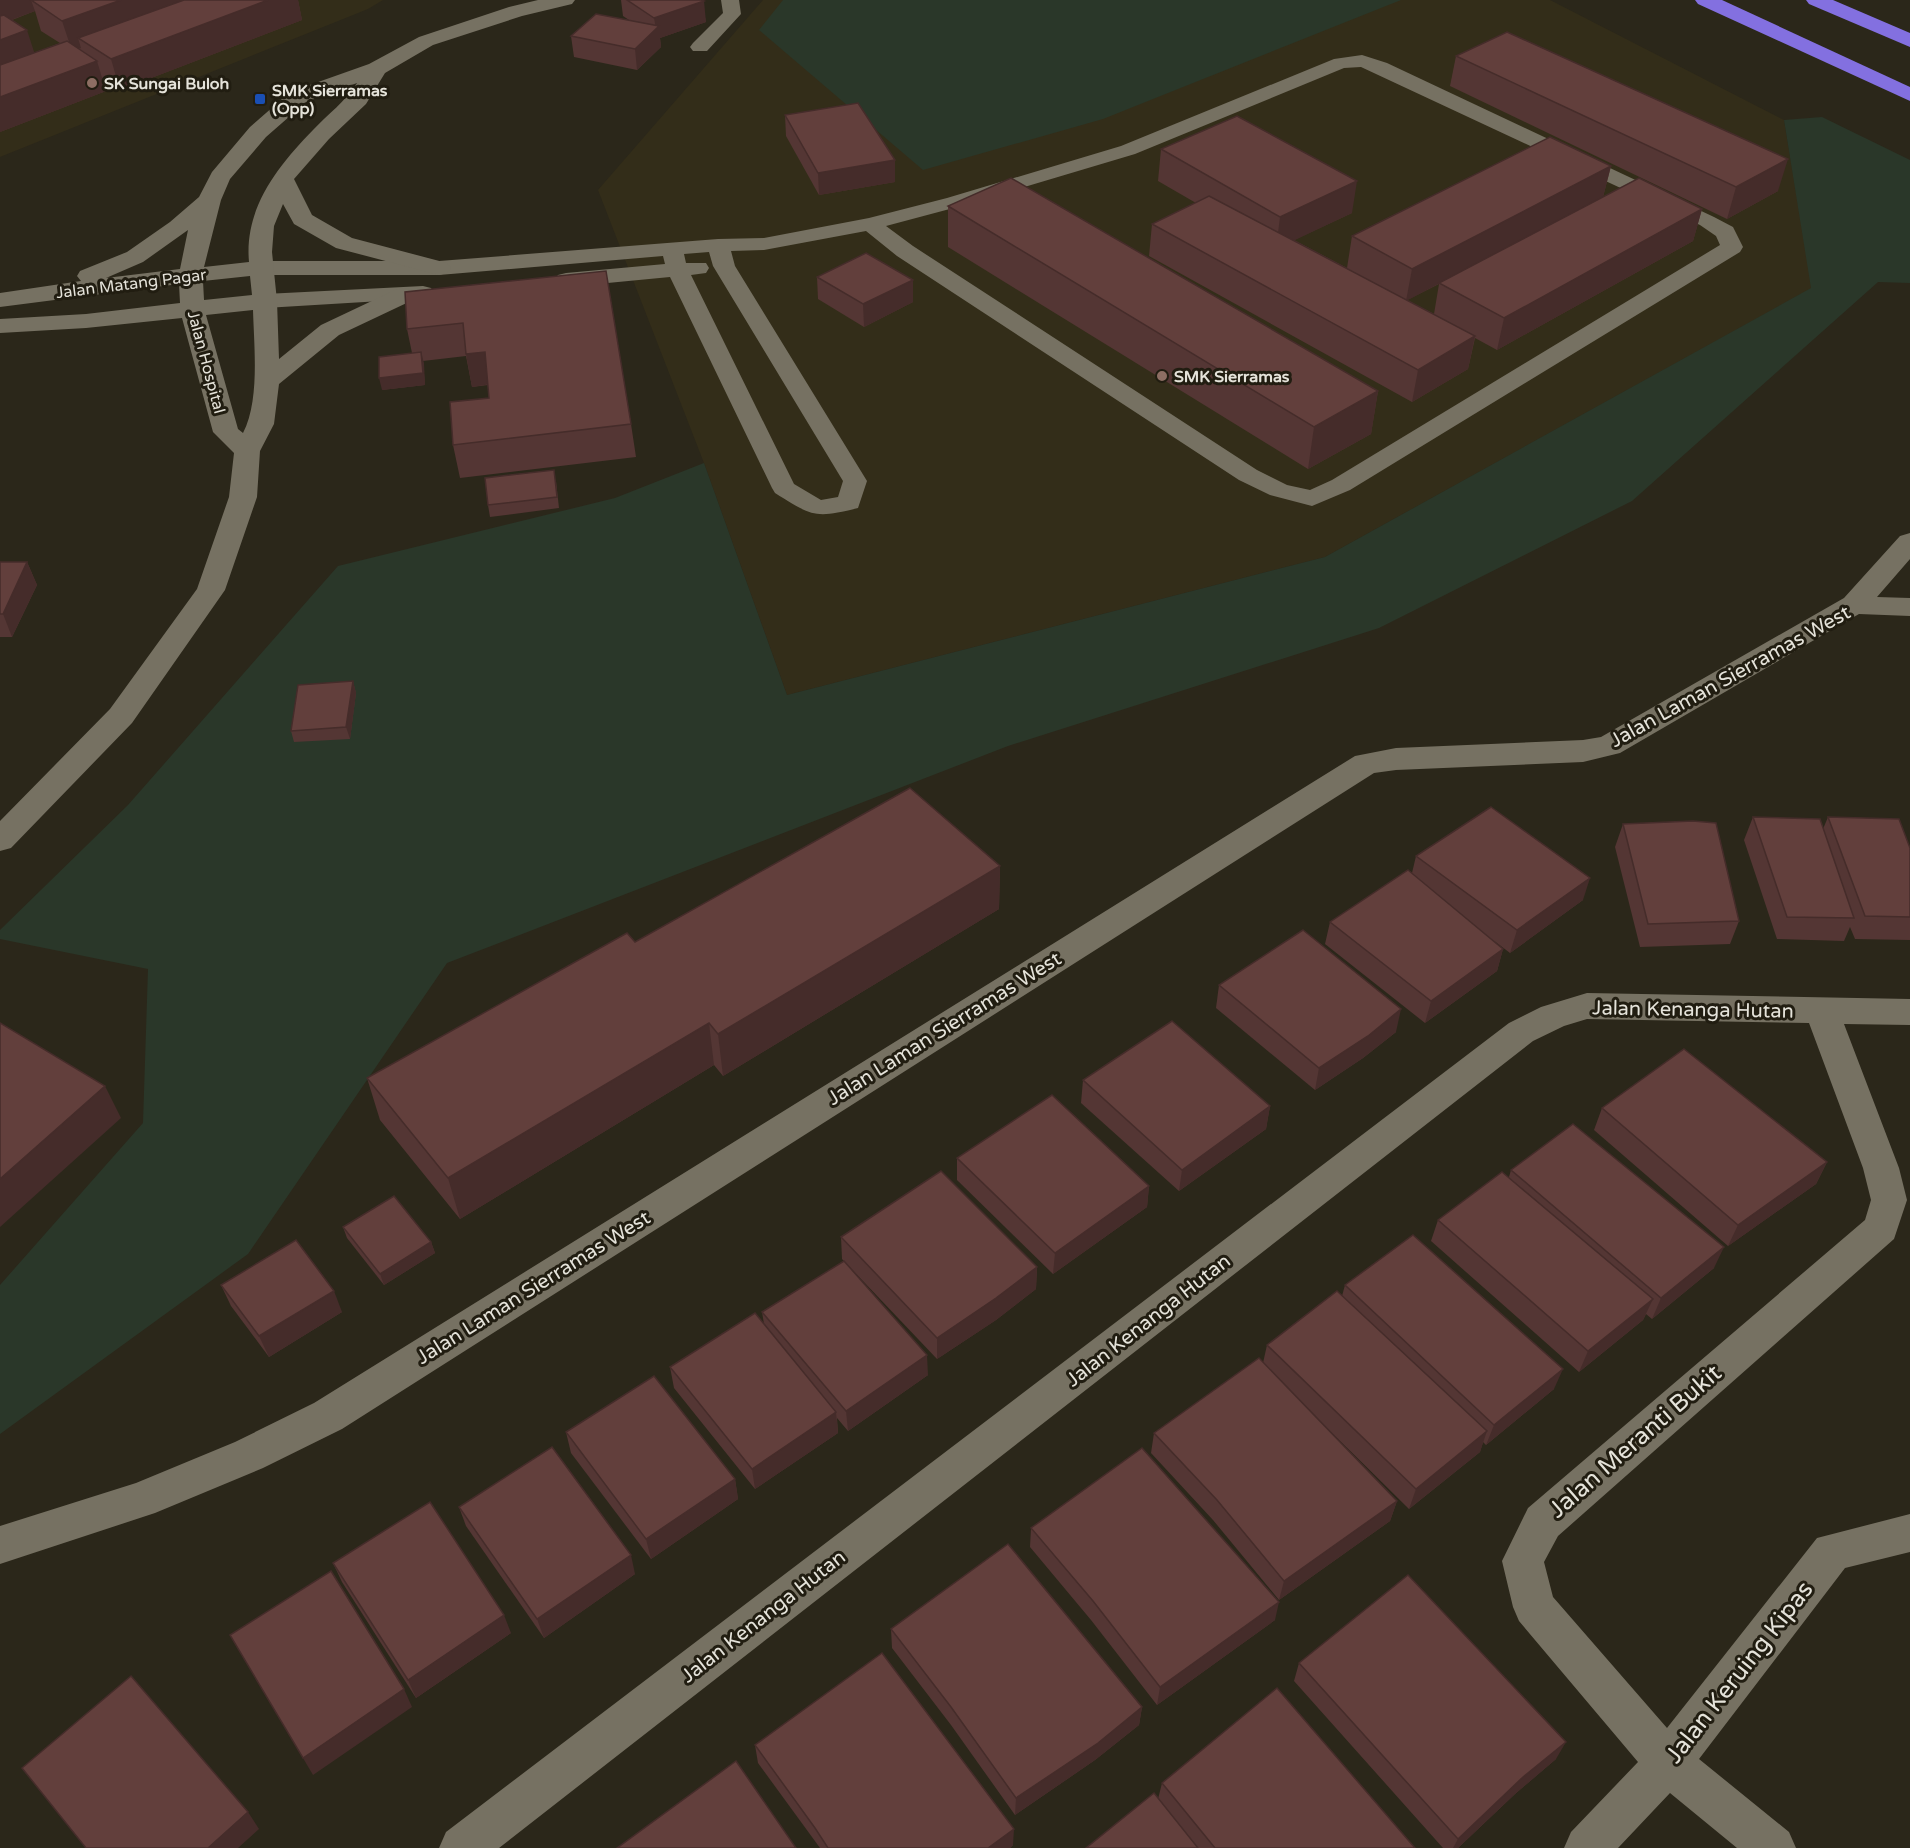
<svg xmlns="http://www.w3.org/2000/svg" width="1910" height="1848" font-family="'Varela Round',sans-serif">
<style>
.built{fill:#332d19}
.green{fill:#2a3729}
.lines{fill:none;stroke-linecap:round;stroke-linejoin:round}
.lane{fill:#767162;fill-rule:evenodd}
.street{fill:#767162;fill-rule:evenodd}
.secondary{fill:#767162;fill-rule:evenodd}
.highway{fill:#8370e0;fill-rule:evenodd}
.wall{fill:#543634;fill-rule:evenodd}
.shaded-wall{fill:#452c2a}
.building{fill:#623f3c;stroke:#452c2a;stroke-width:1.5}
.education-dot{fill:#8d6e63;stroke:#211d11;stroke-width:2}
.transit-dot{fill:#1a4fb4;stroke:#211d11;stroke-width:2}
.labels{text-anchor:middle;stroke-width:6;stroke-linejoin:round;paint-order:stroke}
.far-poi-label{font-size:16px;font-weight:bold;fill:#e5e3da;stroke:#211d11;text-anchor:start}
.far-street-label{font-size:16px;fill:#e5e3da;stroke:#211d11}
.street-label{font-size:20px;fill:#e5e3da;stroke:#211d11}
.near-street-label{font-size:24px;fill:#e5e3da;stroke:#211d11}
</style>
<rect width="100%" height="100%" fill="#2b271a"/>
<g class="built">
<polygon points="0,0 383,0 368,9 0,157"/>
<polygon points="763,0 1550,0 1784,120 1812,288 1325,557 787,695 704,463 598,190"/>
</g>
<g class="green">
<polygon points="783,0 1401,0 1103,119 923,170 759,30"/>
<polygon points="1822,117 1910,160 1910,283 1878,282 1632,501 1379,628 1008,746 447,963 248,1254 0,1434 0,1285 143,1123 148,969 0,939 0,930 128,805 338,566 615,498 704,463 787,695 1325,557 1811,288 1784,120"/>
</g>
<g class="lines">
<g class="lane">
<polygon points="721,0 739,0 741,14 707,51 693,51 690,47 693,43 723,13"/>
<path d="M 1362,55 L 1387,63 L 1714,217 L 1733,227 L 1743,247 L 1740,252 L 1350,490 L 1312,506 L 1270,495 L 1239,480 L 897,256 L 866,231 L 764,250 L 731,251 L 735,266 L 867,481 L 858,508 C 814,519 812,516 775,493 L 772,488 L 670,277 L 566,287 L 558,285 L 555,280 L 558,275 L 566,273 L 665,264 L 663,256 L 439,275 L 261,275 L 253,273 L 250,268 L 253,263 L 261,261 L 439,261 L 718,239 L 764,238 L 869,218 L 947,198 L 1121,146 L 1334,59 ZM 1361,67 L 1700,225 L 1716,236 L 1720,245 L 1332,480 L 1310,490 L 1287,485 L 1257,470 L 913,246 L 886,226 L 961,206 L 1135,154 L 1344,68 ZM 709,252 L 713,266 L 843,481 L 838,497 L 821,500 L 794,484 L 691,275 L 706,273 L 709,268 L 706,263 L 686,263 L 684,254 Z"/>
<polygon points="423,286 431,288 434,293 431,298 265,308 257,306 254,301 257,296 265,294"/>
</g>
<g class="street">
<polygon points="1910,533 1910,559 1877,597 1910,598 1910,616 1859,614 1620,753 1583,762 1396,770 1374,773 342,1429 263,1468 155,1513 0,1564 0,1526 136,1483 235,1442 314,1403 1355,756 1396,748 1583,740 1601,737 1844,598 1900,536"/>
<polygon points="1587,993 1910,999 1910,1025 1844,1024 1899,1168 1907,1200 1894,1239 1558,1536 1544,1562 1553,1597 1667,1728 1817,1538 1910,1514 1910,1552 1845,1568 1699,1759 1789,1832 1796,1848 1737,1848 1670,1793 1618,1848 1564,1848 1571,1832 1638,1762 1519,1621 1513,1607 1502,1561 1528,1508 1865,1220 1871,1200 1863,1168 1809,1023 1587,1019 1564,1026 1533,1041 499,1848 439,1848 446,1832 1509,1023 1541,1007"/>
</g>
<path class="secondary" d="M 538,0 L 575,0 L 572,4 L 522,16 L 433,45 L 385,73 L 366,104 L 329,139 L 294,179 L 312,215 L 352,238 L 447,263 L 451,268 L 447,273 L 439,275 L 336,248 L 294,224 L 283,204 L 274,226 L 272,252 L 277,301 L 279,359 L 321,325 L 395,290 L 404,288 L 413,290 L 416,295 L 413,300 L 339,335 L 279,384 L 274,424 L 260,451 L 257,497 L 225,590 L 132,723 L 11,848 L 0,851 L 0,821 L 110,709 L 197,589 L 229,497 L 234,453 L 213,432 L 182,318 L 86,328 L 0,333 L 0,319 L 86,314 L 180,303 L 179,284 L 0,307 L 0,293 L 81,281 L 77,276 L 80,271 L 127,252 L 170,222 L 199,197 L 212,172 L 250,127 L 290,92 L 369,64 L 419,37 L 509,7 ZM 357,83 C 345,102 328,114 313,130 C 278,166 244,208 249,262 L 204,267 L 221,200 L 230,179 L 266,137 L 306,102 ZM 188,230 L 180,269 L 106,278 L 143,262 ZM 250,276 L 252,295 L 204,300 L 203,281 ZM 253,310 C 254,347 260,400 243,433 L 238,429 L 206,315 Z"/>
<g class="highway">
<polygon points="1695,0 1722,0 1910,87 1910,101 1698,4"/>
<polygon points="1806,0 1833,0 1910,33 1910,47 1809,4"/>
</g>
</g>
<g class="wall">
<path d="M 0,0 L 298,0 L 302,20 L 120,90 L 103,79 L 106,91 L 0,132 ZM 35,11 L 41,31 L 60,43 L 34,53 L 12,20 Z"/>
<polygon points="621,0 701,0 706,22 660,38 661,47 637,70 574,57 571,36 629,20 623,16"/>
<polygon points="1456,56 1778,191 1727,219 1450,86"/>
<polygon points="785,115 895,160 895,182 819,195 786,136"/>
<path d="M 1161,149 L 1352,213 L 1294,240 L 1347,268 L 1352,236 L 1611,166 L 1603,197 L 1702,209 L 1693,241 L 1497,350 L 1475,338 L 1468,369 L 1412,402 L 1149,256 L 1152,224 L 1196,203 L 1158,181 ZM 1439,284 L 1434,314 L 1407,300 Z"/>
<polygon points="948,206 1378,391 1371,434 1308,469 948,247"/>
<polygon points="606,271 631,424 636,457 460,478 453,445 489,398 488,385 472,387 466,356 423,361 425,385 382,390 412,353 407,329"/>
<polygon points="817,277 913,302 864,327 818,299"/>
<polygon points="556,481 559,508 490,517 488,505"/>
<polygon points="0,562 27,562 37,585 12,637 0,637"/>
<polygon points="353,681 356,693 350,739 294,742 291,731"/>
<polygon points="1753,817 1823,829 1828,817 1910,848 1910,940 1855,939 1850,927 1844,941 1777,939 1744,840"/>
<polygon points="1623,824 1739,921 1730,944 1640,947 1615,847"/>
<polygon points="1416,856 1583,900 1510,953 1493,940 1503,949 1497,971 1425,1023 1325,944 1330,922 1412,873"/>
<polygon points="1000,866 999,909 723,1076 714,1065 460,1219 380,1120 367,1078 635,942"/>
<polygon points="1219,985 1396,1032 1363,1058 1315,1090 1216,1008"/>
<polygon points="1083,1080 1270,1106 1266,1129 1179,1191 1081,1103"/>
<polygon points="1602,1108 1827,1162 1816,1184 1728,1246 1594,1130"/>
<polygon points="957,1158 1149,1186 1147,1207 1053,1274 957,1180"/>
<polygon points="1511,1170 1714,1268 1652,1319 1646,1314 1643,1320 1579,1372 1431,1241 1438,1220 1509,1177"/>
<polygon points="343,1227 431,1242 435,1253 384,1285 347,1238"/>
<polygon points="841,1237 1037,1267 1036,1289 996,1320 937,1359 842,1259"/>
<polygon points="221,1285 342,1312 269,1357 231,1306"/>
<polygon points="1345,1285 1554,1389 1486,1445 1483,1442 1480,1452 1409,1509 1323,1424 1397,1501 1390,1521 1279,1600 1213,1520 1151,1453 1154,1433 1263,1363 1267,1345 1342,1296"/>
<polygon points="762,1312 928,1375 848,1431 837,1418 838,1433 755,1489 674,1388 670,1367 764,1324"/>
<polygon points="566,1432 735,1479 738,1499 651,1559 571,1453"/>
<polygon points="459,1507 635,1574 544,1638 466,1526"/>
<polygon points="1031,1528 1275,1620 1157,1705 1091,1620 1030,1547"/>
<polygon points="333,1563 511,1633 416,1698 342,1582"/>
<polygon points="891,1629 1142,1707 1139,1725 1095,1760 1015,1815 951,1725 892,1648"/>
<polygon points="1299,1663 1556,1759 1515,1794 1458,1848 1443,1848 1294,1681"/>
<polygon points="755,1745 1013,1845 1010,1848 820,1848 758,1763"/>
<polygon points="1162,1783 1415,1848 1086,1848 1158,1799"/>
</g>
<g class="shaded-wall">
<polygon points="0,0 65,0 31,0 35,11 0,24"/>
<polygon points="121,0 212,0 78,38 81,48 72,51 62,21"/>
<polygon points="268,0 298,0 302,20 120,90 111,59"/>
<polygon points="704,1 706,22 660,38 661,47 637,70 635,49 656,29 654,18"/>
<polygon points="27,30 37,61 0,74 0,40"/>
<polygon points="97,61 106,91 0,132 0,97"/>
<polygon points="1788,159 1778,191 1727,219 1736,187"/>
<polygon points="895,160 895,182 819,195 818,173"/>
<polygon points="1611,166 1603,197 1406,301 1412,269"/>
<polygon points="1357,181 1352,213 1276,249 1280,217"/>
<polygon points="1702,209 1693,241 1497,350 1504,318"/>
<polygon points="913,280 913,302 864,327 863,304"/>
<polygon points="1475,336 1468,369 1412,402 1418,370"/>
<polygon points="421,352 424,363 425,385 382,390 379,378"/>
<polygon points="485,352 491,384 472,387 466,354"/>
<polygon points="1378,391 1371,434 1308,469 1314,427"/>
<polygon points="27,562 37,585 12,637 3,614"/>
<polygon points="353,681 356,693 350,739 346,727"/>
<polygon points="1000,866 999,909 723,1076 718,1034"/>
<polygon points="1590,878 1583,900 1510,953 1517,930"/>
<polygon points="1503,949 1497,971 1425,1023 1431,1001"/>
<polygon points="1401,1009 1396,1032 1363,1058 1315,1090 1319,1068"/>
<polygon points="709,1023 714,1065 460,1219 448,1178"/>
<polygon points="105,1086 121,1118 0,1227 0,1179"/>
<polygon points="1270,1106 1266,1129 1179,1191 1182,1170"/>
<polygon points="1827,1162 1816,1184 1728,1246 1738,1225"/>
<polygon points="1149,1186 1147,1207 1053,1274 1055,1253"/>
<polygon points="431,1242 435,1253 384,1285 380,1274"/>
<polygon points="1724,1247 1714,1268 1652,1319 1661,1298"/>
<polygon points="1037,1267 1036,1289 996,1320 937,1359 937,1338"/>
<polygon points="334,1291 342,1312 269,1357 259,1336"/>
<polygon points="1653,1299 1643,1320 1579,1372 1588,1351"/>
<polygon points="927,1355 928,1375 848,1431 846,1411"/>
<polygon points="1563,1369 1554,1389 1486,1445 1494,1425"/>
<polygon points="836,1412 838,1433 755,1489 752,1469"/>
<polygon points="1487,1431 1480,1452 1409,1509 1416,1489"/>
<polygon points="735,1479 738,1499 651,1559 646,1539"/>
<polygon points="1397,1501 1390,1521 1279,1600 1284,1581"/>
<polygon points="631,1555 635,1574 544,1638 537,1619"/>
<polygon points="1279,1602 1275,1620 1157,1705 1160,1687"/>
<polygon points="504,1615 511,1633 416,1698 408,1680"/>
<polygon points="404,1689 412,1707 313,1775 303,1758"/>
<polygon points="1142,1707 1139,1725 1095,1760 1015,1815 1016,1798"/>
<polygon points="1566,1742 1556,1759 1515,1794 1458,1848 1453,1848 1458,1839 1523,1777"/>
<polygon points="248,1812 259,1829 238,1848 208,1848"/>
<polygon points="1014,1829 1013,1845 1010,1848 988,1848"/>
</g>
<g class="building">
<polygon points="31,0 121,0 62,21"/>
<polygon points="184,0 268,0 111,59 78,38"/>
<polygon points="627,0 701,0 704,1 654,18"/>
<polygon points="596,14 659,26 635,49 571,36"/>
<polygon points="4,15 27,30 0,40 0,16"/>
<polygon points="1507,32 1788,159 1736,187 1456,56"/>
<polygon points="67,41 97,61 0,97 0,65"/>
<polygon points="858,103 895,160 818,173 785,115"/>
<polygon points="1237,116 1357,181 1280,217 1161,149"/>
<polygon points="1550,137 1611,166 1412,269 1352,236"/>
<polygon points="1011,178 1378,391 1314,427 948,206"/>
<polygon points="1639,178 1702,209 1504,318 1439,283"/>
<polygon points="1209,196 1475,336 1418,370 1152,224"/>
<polygon points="866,253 913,280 863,304 817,277"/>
<polygon points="606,271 631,424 453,445 450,402 489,398 485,352 466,354 463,323 407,329 405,292"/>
<polygon points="421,352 423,373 379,378 379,357"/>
<polygon points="554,470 557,497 488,505 485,478"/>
<polygon points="0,562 27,562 3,614 0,614"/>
<polygon points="353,681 346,727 291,731 298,685"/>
<polygon points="910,788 1000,866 718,1034 709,1023 448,1178 367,1078 627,933 635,942"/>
<polygon points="1491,807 1590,878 1517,930 1416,856"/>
<polygon points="1753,817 1820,819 1854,918 1787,917"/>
<polygon points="1828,817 1899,819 1910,848 1910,917 1865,916"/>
<polygon points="1693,821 1716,823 1739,921 1648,924 1623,824"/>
<polygon points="1408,870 1503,949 1431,1001 1330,922"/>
<polygon points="1303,930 1401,1009 1368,1036 1319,1068 1219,985"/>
<polygon points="1172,1021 1270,1106 1182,1170 1083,1080"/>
<polygon points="0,1023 105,1086 0,1179"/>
<polygon points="1684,1049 1827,1162 1738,1225 1602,1108"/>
<polygon points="1052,1095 1149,1186 1055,1253 957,1158"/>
<polygon points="1573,1124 1724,1247 1661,1298 1511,1170"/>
<polygon points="941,1171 1037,1267 996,1298 937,1338 841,1237"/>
<polygon points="1502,1172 1653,1299 1588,1351 1438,1220"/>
<polygon points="394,1196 431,1242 380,1274 343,1227"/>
<polygon points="1413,1235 1563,1369 1494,1425 1345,1285"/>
<polygon points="296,1240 334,1291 259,1336 221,1285"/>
<polygon points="844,1261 927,1355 846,1411 762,1312"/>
<polygon points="1337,1291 1487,1431 1416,1489 1267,1345"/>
<polygon points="755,1313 836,1412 752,1469 670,1367"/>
<polygon points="1259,1358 1397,1501 1284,1581 1217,1500 1154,1433"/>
<polygon points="654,1376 735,1479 646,1539 566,1432"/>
<polygon points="552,1447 631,1555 537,1619 459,1507"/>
<polygon points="1142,1448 1279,1602 1160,1687 1093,1601 1031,1528"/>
<polygon points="430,1502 504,1615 408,1680 333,1563"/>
<polygon points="1008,1544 1142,1707 1098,1743 1016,1798 951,1707 891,1629"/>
<polygon points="331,1571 404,1689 303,1758 230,1635"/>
<polygon points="1408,1575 1566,1742 1523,1777 1458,1839 1299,1663"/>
<polygon points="882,1653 1014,1829 988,1848 828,1848 815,1828 755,1745"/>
<polygon points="131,1676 248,1812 208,1848 86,1848 22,1768"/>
<polygon points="1277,1688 1415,1848 1215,1848 1162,1783"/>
<polygon points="736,1761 796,1848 617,1848"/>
<polygon points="1154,1793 1198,1848 1086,1848"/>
</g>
<g class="education-dot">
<circle cx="92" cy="83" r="6"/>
<circle cx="1162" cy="376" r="6"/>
</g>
<rect class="transit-dot" x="254" y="93" width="12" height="12" rx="3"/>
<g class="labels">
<g class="far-poi-label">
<text x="104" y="89">SK Sungai Buloh</text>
<text x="272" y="96">SMK Sierramas<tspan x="272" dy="18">(Opp)</tspan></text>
<text x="1174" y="382">SMK Sierramas</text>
</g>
<g class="far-street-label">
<text transform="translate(131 283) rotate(-7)" y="6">Jalan Matang Pagar</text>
<text transform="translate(207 362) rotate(75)" y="6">Jalan Hospital</text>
</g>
<g class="street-label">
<text transform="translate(1730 676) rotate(-29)" y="7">Jalan Laman Sierramas West</text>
<text transform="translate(1693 1009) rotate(1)" y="7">Jalan Kenanga Hutan</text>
<text transform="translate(944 1028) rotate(-32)" y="7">Jalan Laman Sierramas West</text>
<text transform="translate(533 1287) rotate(-32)" y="7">Jalan Laman Sierramas West</text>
<text transform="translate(1148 1320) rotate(-38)" y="7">Jalan Kenanga Hutan</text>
<text transform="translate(763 1616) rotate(-38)" y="7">Jalan Kenanga Hutan</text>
</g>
<g class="near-street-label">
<text transform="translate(1635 1441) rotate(-41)" y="8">Jalan Meranti Bukit</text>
<text transform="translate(1739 1672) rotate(-52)" y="8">Jalan Keruing Kipas</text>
</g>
</g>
</svg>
